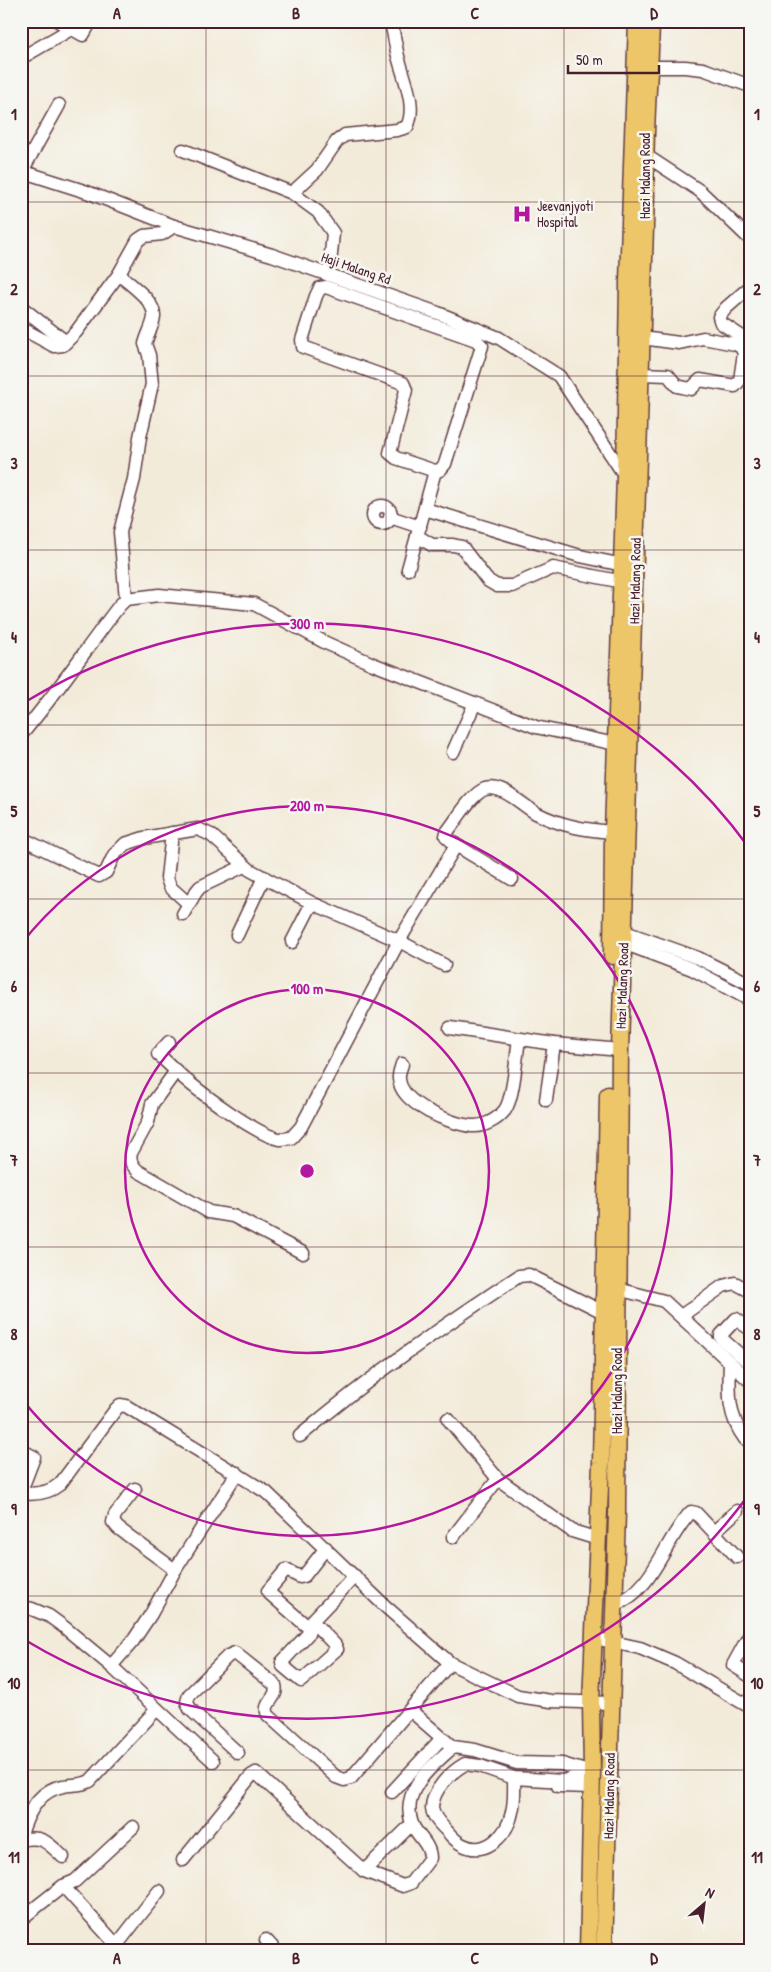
<svg xmlns="http://www.w3.org/2000/svg" width="771" height="1972" font-family="'Patrick Hand',sans-serif">
<style>
.lines{fill:none;stroke-linecap:round;stroke-linejoin:round}
.minor-casing{stroke:#633e45;stroke-width:15}
.major-casing{stroke:#633e45;stroke-width:19}
.minor{stroke:#fff;stroke-width:12}
.major{stroke:#ecc669;stroke-width:16}
.grid{fill:none;stroke:#4a1f2b;stroke-width:1;stroke-opacity:0.55}
.ring{fill:none;stroke:#b5179e;stroke-width:2.5}
.labels{text-anchor:middle;stroke-width:5;stroke-linejoin:round;paint-order:stroke}
.street-label{font-size:14px;fill:#4a1f2b;stroke:#f6f6f2}
.poi-label{font-size:14px;fill:#4a1f2b;stroke:#f6f6f2;text-anchor:start}
.centre{fill:#b5179e;stroke:#f6f6f2;stroke-width:2.5}
.ring-label{font-size:15px;text-anchor:middle;font-weight:bold;fill:#b5179e;stroke:#f6f6f2;stroke-width:5;stroke-linejoin:round;paint-order:stroke}
.neatline{fill:none;stroke:#4a1f2b;stroke-width:2}
.grid-label{font-size:16px;text-anchor:middle;font-weight:bold;fill:#4a1f2b}
</style>
<rect width="100%" height="100%" fill="#f6f6f2"/>
<filter id="ink" filterUnits="userSpaceOnUse"><feTurbulence type="fractalNoise" baseFrequency=".02" numOctaves="2"/><feDisplacementMap in="SourceGraphic" scale="10" xChannelSelector="R" yChannelSelector="G"/><feConvolveMatrix kernelMatrix="1 2 1 2 8 2 1 2 1" color-interpolation-filters="sRGB"/></filter>
<filter id="wash" filterUnits="userSpaceOnUse"><feTurbulence type="fractalNoise" baseFrequency=".0096" numOctaves="4" result="noise"/><feDisplacementMap in="SourceGraphic" scale="20" xChannelSelector="R" yChannelSelector="G"/><feGaussianBlur stdDeviation="1.12" result="paint"/><feColorMatrix in="noise" values="0 0 0 0 0 0 0 0 0 0 0 0 0 0 0 0 0 1.4 0 .05"/><feComposite in="paint" operator="in"/></filter>
<g filter="url(#wash)">
<rect width="100%" height="100%" fill="#f3ebd9"/>
</g>
<g filter="url(#ink)">
<g class="lines">
<g class="minor-casing">
<g id="minor">
<polyline points="58,21 83,35 91,21"/>
<polyline points="21,58 71,29"/>
<polyline points="650,67 685,67 703,69 750,86"/>
<polyline points="183,150 292,193"/>
<polyline points="639,151 700,191 750,239"/>
<polyline points="21,171 87,192 174,226 272,255 329,275 438,313 499,338 559,376 625,476"/>
<polyline points="22,171 59,105"/>
<path d="M 119,274 C 130,285 155,300 154,317 C 153,326 147,335 145,344 L 149,355 L 152,384 L 140,437 L 134,479 L 120,532 L 126,599"/>
<path d="M 329,275 L 333,233 L 318,212 L 292,193 L 317,170 L 337,141 L 345,135 L 397,130 L 407,127 C 418,105 402,75 397,52 C 395,42 393,31 391,21"/>
<polygon points="326,287 476,340 482,346 445,464 440,470 435,471 396,458 390,453 406,390 403,383 303,347 302,340 316,296 320,288"/>
<polyline points="750,287 726,308 719,317 721,323 750,342"/>
<polyline points="21,307 66,342 76,332 119,274 138,240 144,236 162,234 174,226"/>
<polyline points="21,328 54,346 63,345 66,342"/>
<polyline points="640,374 668,375 677,386 691,389 700,380 735,386 740,380 744,353 741,347 735,344 703,338 679,343 642,338"/>
<circle cx="382" cy="515" r="9"/>
<polyline points="425,509 580,556 623,565"/>
<polyline points="390,517 420,527"/>
<polyline points="417,536 432,545 453,545 462,547 487,580 497,586 512,586 553,568 628,583"/>
<polyline points="408,569 435,471"/>
<path d="M 21,735 C 56,694 86,649 119,606 L 126,599 L 159,595 L 254,604 L 326,643 L 373,664 L 536,727 L 625,746"/>
<polyline points="453,752 475,703"/>
<polyline points="172,833 167,878 170,887 189,904"/>
<polyline points="21,838 99,876 106,872 114,855 125,844 144,838 198,829 211,835 250,870 312,903 399,941 444,965"/>
<path d="M 512,879 L 456,845 L 446,836 L 447,832 C 456,821 471,794 485,789 C 502,784 522,805 536,813 C 561,826 585,830 613,832"/>
<polyline points="183,914 196,892 200,887 244,866"/>
<polyline points="616,931 625,932 698,958 750,984"/>
<polyline points="237,935 264,877"/>
<polyline points="292,942 312,903"/>
<polyline points="615,942 623,943 692,969 750,1000"/>
<polyline points="450,1028 554,1044 620,1050"/>
<polyline points="169,1042 158,1054 176,1071"/>
<path d="M 402,1064 C 401,1068 398,1074 399,1079 C 401,1104 450,1124 472,1126 C 484,1127 497,1120 505,1110 C 514,1097 516,1057 519,1039"/>
<polyline points="546,1100 554,1044"/>
<path d="M 303,1253 L 233,1216 L 209,1212 L 138,1171 C 132,1165 129,1161 131,1153 L 148,1122 L 152,1104 L 176,1071 C 195,1089 255,1134 279,1139 C 283,1139 287,1138 291,1138 L 301,1127 L 399,941 L 456,845"/>
<polyline points="618,1289 664,1301 750,1381"/>
<polyline points="681,1316 723,1286 735,1283 750,1291"/>
<path d="M 730,1362 C 729,1391 727,1415 745,1439"/>
<polyline points="748,1362 721,1338 721,1335 736,1319 750,1329"/>
<polyline points="448,1419 498,1479 572,1531 598,1539"/>
<path d="M 300,1436 C 369,1377 443,1326 519,1276 L 529,1275 L 603,1312 L 611,1312"/>
<polyline points="21,1450 34,1457 21,1491"/>
<polyline points="135,1489 115,1515 113,1522 118,1528 175,1570"/>
<path d="M 21,1493 C 35,1495 49,1493 60,1484 L 116,1409 L 120,1405 L 126,1406 L 266,1492 L 386,1607 L 450,1663 L 518,1696 L 551,1701 L 610,1703"/>
<polyline points="714,1532 737,1511"/>
<polyline points="453,1537 498,1479"/>
<path d="M 614,1605 C 654,1591 664,1540 691,1512 L 696,1513 L 737,1557"/>
<polyline points="21,1607 32,1609 49,1616 64,1627 111,1666 213,1761"/>
<polyline points="312,1621 335,1645 337,1649 301,1681 283,1666 282,1662 308,1634 312,1621 355,1576"/>
<polyline points="309,1628 269,1593 268,1591 286,1570 300,1577 304,1576 326,1548"/>
<polyline points="750,1634 733,1665 750,1676"/>
<polyline points="594,1638 640,1648 675,1663 750,1707"/>
<polyline points="111,1666 133,1641 151,1614 175,1570 237,1473"/>
<polyline points="410,1710 449,1744"/>
<path d="M 238,1753 L 190,1709 L 187,1702 L 189,1695 L 228,1656 L 235,1653 L 275,1685 C 279,1699 262,1702 268,1715 L 336,1777 L 344,1780 L 351,1778 L 450,1663"/>
<path d="M 514,1778 C 514,1789 515,1801 512,1812 C 508,1834 486,1857 463,1845 C 456,1842 451,1836 446,1830 C 440,1824 433,1817 432,1808 C 432,1790 451,1772 465,1764 L 480,1766 L 514,1778 L 563,1781 L 591,1773"/>
<polyline points="558,1786 592,1787"/>
<polyline points="392,1792 442,1738"/>
<path d="M 21,1835 C 27,1814 39,1790 63,1786 C 73,1784 81,1786 90,1781 L 157,1709"/>
<path d="M 21,1840 C 43,1835 48,1843 63,1857"/>
<path d="M 183,1860 L 251,1776 L 256,1773 L 364,1871 L 403,1886 L 411,1883 L 430,1858 C 430,1844 417,1836 412,1824 C 400,1790 431,1767 453,1747 L 475,1750 L 517,1763 L 562,1764 L 592,1773"/>
<polyline points="364,1871 412,1824"/>
<polyline points="63,1886 122,1951"/>
<polyline points="21,1919 63,1886 75,1881 133,1827"/>
<polyline points="266,1940 276,1951"/>
<polyline points="116,1946 159,1891"/>
</g>
</g>
<g class="major-casing">
<g id="major">
<polyline points="612,956 613,832 625,476 628,281 637,21"/>
<polyline points="588,1951 592,1773 591,1703 601,1463 608,1095"/>
<path d="M 604,1951 L 617,1512 L 620,1050 L 646,194 C 643,136 650,79 651,21"/>
</g>
</g>
<use href="#minor" class="minor"/>
<use href="#major" class="major"/>
</g>
</g>
<path class="grid" d="M 206,21 L 206,1951M 386,21 L 386,1951M 564,21 L 564,1951M 21,202 L 750,202M 21,376 L 750,376M 21,550 L 750,550M 21,725 L 750,725M 21,899 L 750,899M 21,1073 L 750,1073M 21,1247 L 750,1247M 21,1422 L 750,1422M 21,1596 L 750,1596M 21,1770 L 750,1770"/>
<g class="ring">
<circle cx="307" cy="1171" r="182"/>
<path d="M21 944A365 365 0 1 1 21 1398"/>
<path d="M750 1493A547 547 0 0 1 25 1640M25 702A547 547 0 0 1 750 849"/>
</g>
<defs>
<g id="hospital-bare" transform="scale(1.5)"><path d="M-5-5h3v3.5h4V-5h3V5h-3V1.5h-4V5h-3Z" fill="#b5179e" stroke="#f6f6f2" stroke-width="2.5" paint-order="stroke"/></g>
</defs>
<g fill-rule="evenodd">
<use href="#hospital-bare" x="522" y="214"/>
</g>
<g class="labels">
<g class="street-label">
<text transform="translate(645 176) rotate(-90)" y="5">Hazi Malang Road</text>
<text transform="translate(356 268) rotate(19)" y="5">Haji Malang Rd</text>
<text transform="translate(635 581) rotate(-89)" y="5">Hazi Malang Road</text>
<text transform="translate(622 986) rotate(-88)" y="5">Hazi Malang Road</text>
<text transform="translate(617 1391) rotate(-90)" y="5">Hazi Malang Road</text>
<text transform="translate(609 1796) rotate(-89)" y="5">Hazi Malang Road</text>
</g>
<g class="poi-label">
<text x="537" y="211">Jeevanjyoti<tspan x="537" dy="16">Hospital</tspan></text>
</g>
</g>
<circle cx="307" cy="1171" r="8" class="centre"/>
<g class="ring-label">
<text x="307" y="629">300 m</text>
<text x="307" y="811">200 m</text>
<text x="307" y="994">100 m</text>
</g>
<rect width="771" height="1972" fill="none" stroke="#f6f6f2" stroke-width="55"/>
<g transform="translate(704 1904) rotate(28)" stroke="#f6f6f2" stroke-width="4" paint-order="stroke">
<path d="M0-4L9 19L0 12L-9 19Z" fill="#4a1f2b"/>
<text y="-8" font-size="14" font-weight="bold" text-anchor="middle" fill="#4a1f2b">N</text>
</g>
<path d="M568 65v8h91v-8" fill="none" stroke="#4a1f2b" stroke-width="2.5"/>
<text x="576" y="65" font-size="15" fill="#4a1f2b" stroke="#f6f6f2" stroke-width="4" paint-order="stroke">50 m</text>
<rect x="28" y="28" width="716" height="1916" class="neatline"/>
<g class="grid-label">
<text x="117" y="19">A</text>
<text x="296" y="19">B</text>
<text x="475" y="19">C</text>
<text x="654" y="19">D</text>
<text x="14" y="120">1</text>
<text x="757" y="120">1</text>
<text x="14" y="295">2</text>
<text x="757" y="295">2</text>
<text x="14" y="469">3</text>
<text x="757" y="469">3</text>
<text x="14" y="643">4</text>
<text x="757" y="643">4</text>
<text x="14" y="817">5</text>
<text x="757" y="817">5</text>
<text x="14" y="992">6</text>
<text x="757" y="992">6</text>
<text x="14" y="1166">7</text>
<text x="757" y="1166">7</text>
<text x="14" y="1340">8</text>
<text x="757" y="1340">8</text>
<text x="14" y="1515">9</text>
<text x="757" y="1515">9</text>
<text x="14" y="1689">10</text>
<text x="757" y="1689">10</text>
<text x="14" y="1863">11</text>
<text x="757" y="1863">11</text>
<text x="117" y="1964">A</text>
<text x="296" y="1964">B</text>
<text x="475" y="1964">C</text>
<text x="654" y="1964">D</text>
</g>
</svg>
